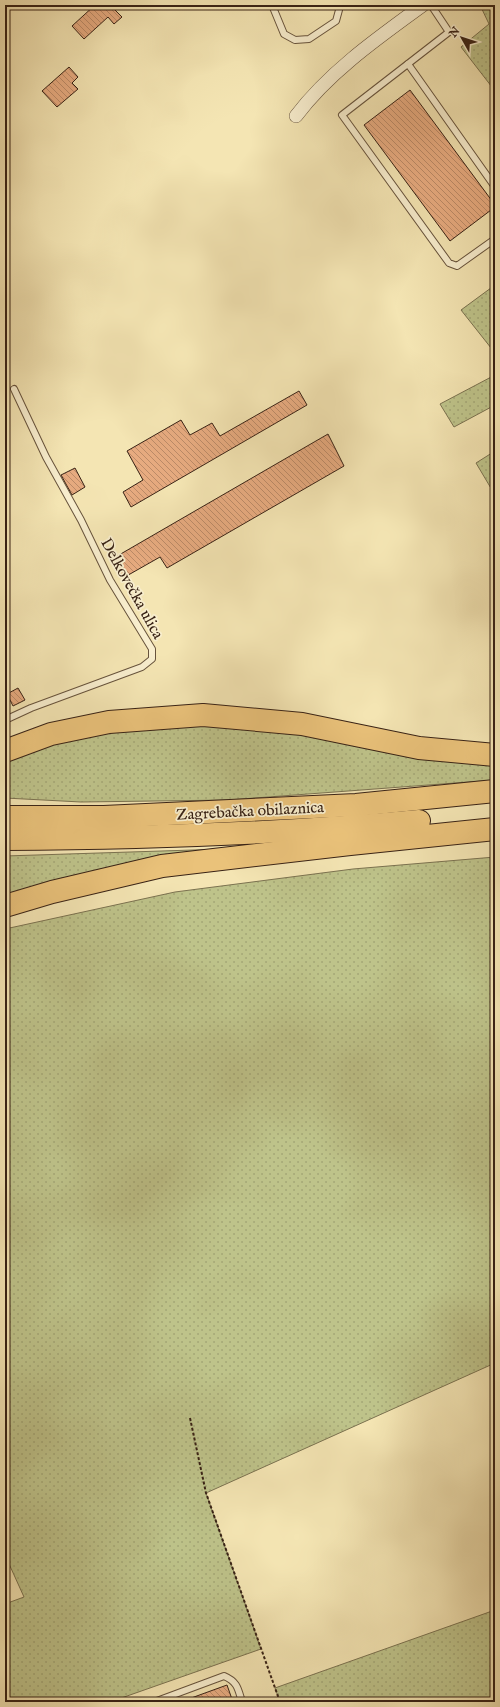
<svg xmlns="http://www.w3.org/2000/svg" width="500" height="1707" font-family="'IM FELL English',serif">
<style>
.grass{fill:url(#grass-dots);stroke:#7b7250}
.building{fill:url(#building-back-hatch);stroke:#382215}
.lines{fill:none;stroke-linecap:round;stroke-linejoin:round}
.lane-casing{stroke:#67533c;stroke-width:8}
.street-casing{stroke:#67533c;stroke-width:14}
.highway-casing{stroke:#382215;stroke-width:24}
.path{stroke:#382215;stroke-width:2;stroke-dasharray:3 2;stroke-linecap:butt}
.lane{stroke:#f8eece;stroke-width:6}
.street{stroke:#f8eece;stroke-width:13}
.highway{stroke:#eac27a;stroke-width:22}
.labels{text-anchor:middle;stroke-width:3.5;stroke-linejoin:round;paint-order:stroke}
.street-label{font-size:16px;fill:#382215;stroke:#f8eece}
</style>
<defs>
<pattern id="grass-dots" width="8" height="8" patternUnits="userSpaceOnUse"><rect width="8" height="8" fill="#bec38a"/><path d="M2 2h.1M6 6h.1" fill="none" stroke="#a4a776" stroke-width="1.8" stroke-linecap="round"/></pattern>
<pattern id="building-back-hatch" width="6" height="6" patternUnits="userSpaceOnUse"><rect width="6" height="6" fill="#e7ab80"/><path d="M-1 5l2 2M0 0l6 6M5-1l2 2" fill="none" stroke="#bc8b68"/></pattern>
</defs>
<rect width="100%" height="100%" fill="#f4e5b3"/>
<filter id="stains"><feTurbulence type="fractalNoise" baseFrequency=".005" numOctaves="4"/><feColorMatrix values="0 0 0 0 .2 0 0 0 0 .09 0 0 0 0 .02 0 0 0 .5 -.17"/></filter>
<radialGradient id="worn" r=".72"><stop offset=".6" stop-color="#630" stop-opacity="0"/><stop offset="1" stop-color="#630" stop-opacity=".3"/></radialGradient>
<g class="grass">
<polygon points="480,5 495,5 495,91 461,47 489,24"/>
<polygon points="495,285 495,353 461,310"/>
<polygon points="495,375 495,405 454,427 440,404"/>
<polygon points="495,451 495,495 476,463"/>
<polygon points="171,724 270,728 495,765 495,780 228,800 81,802 5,798 5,759 79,736"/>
<polygon points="224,849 5,899 5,856"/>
<polygon points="495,857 495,1363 206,1493 261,1649 110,1702 5,1702 5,1604 24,1597 5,1555 5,929 175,892 353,869"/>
<polygon points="495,1610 495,1702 280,1702 275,1688"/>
</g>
<g class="building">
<polygon points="95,5 110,5 122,17 114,24 108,17 84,39 72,26"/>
<polygon points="69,67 78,77 72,83 78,89 57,107 42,91"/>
<polygon points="410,90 495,205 495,207 450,241 364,125"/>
<polygon points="299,391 307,405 131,507 123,492 143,480 127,451 181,420 190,435 212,423 220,436"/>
<polygon points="328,434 344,466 167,568 160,557 123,578 112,559"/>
<polygon points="75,468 85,487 72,495 61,475"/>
<polygon points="18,688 25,700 13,706 7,694"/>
<polygon points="227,1685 233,1702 183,1702 183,1701"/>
</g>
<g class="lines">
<g class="lane-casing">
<g id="lane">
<polyline points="272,5 284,34 295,40 309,39 336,21 339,10 338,5"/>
<polyline points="431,5 449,32 342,115 449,263 457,266 495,239"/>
<polyline points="408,64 495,187"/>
<polyline points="5,720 31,708 142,667 152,659 152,649 110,580 81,520 46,457 14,389"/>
<path d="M 154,1702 L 224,1676 C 238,1682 238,1689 242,1702"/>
</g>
</g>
<g class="street-casing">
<path id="street" d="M 296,116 C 329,72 379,37 423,5"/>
</g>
<g class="highway-casing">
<g id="highway">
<polyline points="5,751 51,734 109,722 203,715 302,724 419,748 495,755"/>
<polyline points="5,817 104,817 356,805 495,791"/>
<path d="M 5,839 C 143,838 281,834 419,821"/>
<polyline points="5,906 52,892 162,866 350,844 495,829"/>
</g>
</g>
<polyline class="path" points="190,1418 206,1493 280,1702"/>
<use href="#lane" class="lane"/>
<use href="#street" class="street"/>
<use href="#highway" class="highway"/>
</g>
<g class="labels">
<g class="street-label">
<text transform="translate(133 588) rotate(61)" y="6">Delkovečka ulica</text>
<text transform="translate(250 810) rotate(-3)" y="6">Zagrebačka obilaznica</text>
</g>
</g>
<rect width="500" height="1707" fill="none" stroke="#f4e5b3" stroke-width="20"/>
<rect x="6" y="6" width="488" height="1695" fill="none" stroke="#382215" stroke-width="2"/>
<rect x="10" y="10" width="480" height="1687" fill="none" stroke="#382215"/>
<g transform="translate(462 38) rotate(309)" stroke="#f8eece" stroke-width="3" paint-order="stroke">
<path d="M0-3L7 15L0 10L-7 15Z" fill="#382215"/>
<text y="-6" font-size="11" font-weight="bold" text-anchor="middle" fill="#382215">N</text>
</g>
<rect width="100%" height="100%" filter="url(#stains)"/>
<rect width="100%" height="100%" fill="url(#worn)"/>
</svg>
